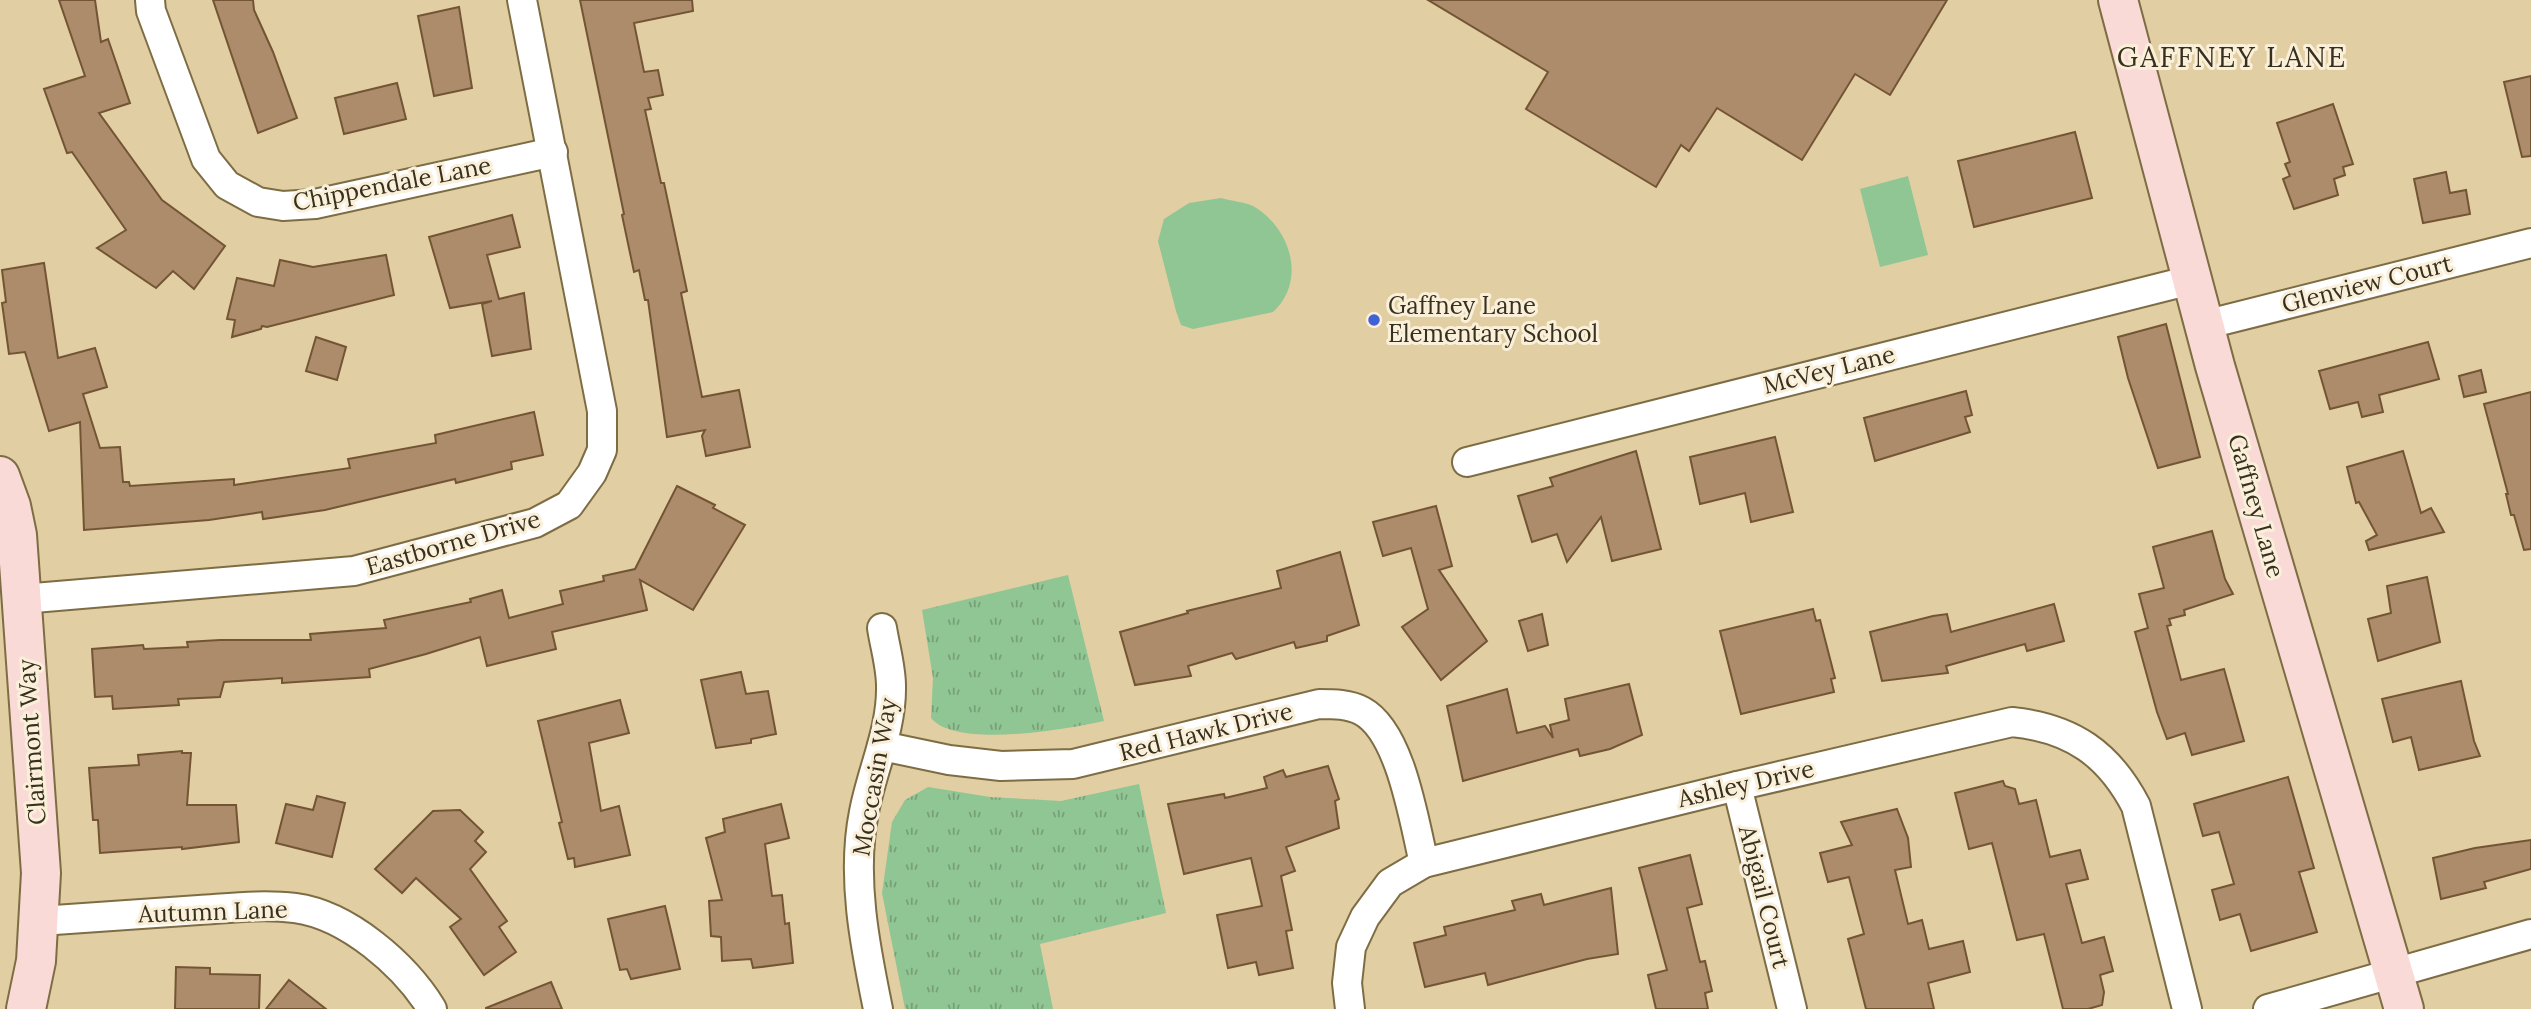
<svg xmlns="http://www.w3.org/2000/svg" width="2531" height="1009" font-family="Lora,serif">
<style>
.grass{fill:url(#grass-tufts)}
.garden{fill:#90c594}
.building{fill:#ad8c6b;stroke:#735535;stroke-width:2}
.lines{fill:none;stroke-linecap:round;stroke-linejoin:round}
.street-casing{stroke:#7e6d44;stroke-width:32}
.secondary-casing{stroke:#7e6d44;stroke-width:42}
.street{stroke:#fff;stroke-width:28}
.secondary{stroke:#f9dad7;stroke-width:38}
.poi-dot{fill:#3f62d4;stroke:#faf0da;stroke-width:2.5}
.labels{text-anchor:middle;stroke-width:6;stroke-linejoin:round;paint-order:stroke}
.street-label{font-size:24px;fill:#38301f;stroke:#faf0da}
.poi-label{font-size:24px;fill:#38301f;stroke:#faf0da;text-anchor:start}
.quarter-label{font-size:28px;letter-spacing:2px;fill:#38301f;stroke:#faf0da}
</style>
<defs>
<pattern id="grass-tufts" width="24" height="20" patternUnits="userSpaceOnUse" patternTransform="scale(1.75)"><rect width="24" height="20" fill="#90c594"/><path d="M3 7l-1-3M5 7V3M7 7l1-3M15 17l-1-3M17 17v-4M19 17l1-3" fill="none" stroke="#77a078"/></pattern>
</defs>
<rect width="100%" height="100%" fill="#e1cea3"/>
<g class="grass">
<path d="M 1068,575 L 1104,721 C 1068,729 956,749 931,718 L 933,678 L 922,610 Z"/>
<polygon points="1139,784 1166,913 1040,944 1053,1009 905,1009 882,893 892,822 905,800 928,787 990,797 1061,801"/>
</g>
<g class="garden">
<polygon points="1908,176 1928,255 1880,267 1860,189"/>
<path d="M 1221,198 C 1231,201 1245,202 1253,206 C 1291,228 1307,281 1273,312 L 1193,329 L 1181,325 L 1176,311 L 1158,241 L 1164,219 L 1189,203 Z"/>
</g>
<g class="building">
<polygon points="59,0 95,0 101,42 108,39 130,103 99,113 162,200 225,246 194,289 173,271 156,288 97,248 126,230 72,152 67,153 44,89 85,76"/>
<polygon points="213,0 253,0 254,10 273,52 297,118 258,133"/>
<polygon points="580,0 692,0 693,11 634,23 644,72 658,70 663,95 648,98 651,109 645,110 661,183 664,183 687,291 681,293 702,397 739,390 750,447 706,456 702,436 705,430 667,437 648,300 645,300 639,270 634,272 622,215 624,214"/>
<polygon points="1428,0 1947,0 1890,95 1855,74 1802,160 1717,108 1689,151 1681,145 1656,187 1526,109 1548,72"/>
<polygon points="459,7 472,88 434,96 418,16"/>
<polygon points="2531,76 2531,156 2522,157 2504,82"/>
<polygon points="397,83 406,119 344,134 335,98"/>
<polygon points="2333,104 2353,164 2343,167 2345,175 2334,179 2338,195 2294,209 2283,179 2290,176 2285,164 2290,162 2277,123"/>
<polygon points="2075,132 2092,198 1974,227 1958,161"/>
<polygon points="2446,172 2450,193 2466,190 2470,214 2423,223 2414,179"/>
<polygon points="512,215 520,247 487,255 499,299 524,293 531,349 492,356 482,304 492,301 450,308 429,237"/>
<polygon points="386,255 394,295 267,327 262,326 261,329 232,337 235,320 227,319 237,278 274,286 280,260 313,267"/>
<polygon points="44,263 58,358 95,348 107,387 83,394 100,448 120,447 123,482 129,482 130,486 234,479 234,485 350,468 348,459 436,443 435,435 534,412 543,455 511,462 512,469 456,483 455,479 325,510 263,519 262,512 209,520 84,530 80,422 49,431 25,352 9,354 2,303 6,302 2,270"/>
<polygon points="2166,324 2200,457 2158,468 2128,378 2118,337"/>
<polygon points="316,337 346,347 337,380 306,371"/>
<polygon points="2428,342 2439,379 2379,395 2383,412 2362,417 2358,402 2330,409 2319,371"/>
<polygon points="2481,370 2486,392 2464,397 2459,376"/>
<polygon points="1966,391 1972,415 1965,417 1970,432 1875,461 1864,418"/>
<polygon points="2531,392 2531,549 2524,550 2514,515 2511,515 2506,494 2508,494 2484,404"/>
<polygon points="1775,437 1793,512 1751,522 1745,493 1700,504 1690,457"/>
<polygon points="1636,451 1661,549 1612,561 1601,517 1567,562 1557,534 1532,542 1518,496 1553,486 1550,478"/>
<polygon points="2403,451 2421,513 2431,508 2444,532 2369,550 2366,541 2377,535 2359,502 2356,503 2347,467"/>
<polygon points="677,486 715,505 713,508 745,525 693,610 640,580 647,610 552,632 556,649 487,666 480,637 426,654 369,669 370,677 282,683 282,678 224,682 220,697 178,699 179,705 113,709 112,696 95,697 92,649 143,645 144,649 188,647 187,642 220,640 311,640 310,634 386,628 384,620 471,602 470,599 502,590 509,618 563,604 560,591 604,581 603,576 635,569"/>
<polygon points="1436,506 1452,566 1439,570 1487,641 1441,680 1402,627 1428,609 1411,548 1383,556 1373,522"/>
<polygon points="2212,531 2225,579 2233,594 2184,610 2185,615 2169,619 2171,625 2167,626 2181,680 2224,669 2244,741 2192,755 2185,733 2167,739 2157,712 2135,632 2148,628 2139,594 2164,588 2153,547"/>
<polygon points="1340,552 1359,625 1327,636 1327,641 1296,648 1294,642 1236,659 1232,653 1188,666 1191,676 1135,685 1120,632 1188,613 1187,611 1281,588 1277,571"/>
<polygon points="2427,577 2440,642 2378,661 2368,619 2391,613 2387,586"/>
<polygon points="2054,604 2064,641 2027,651 2025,644 1946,666 1948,673 1882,681 1870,632 1933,616 1947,614 1951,632"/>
<polygon points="1813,609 1816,621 1820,620 1835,678 1831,679 1834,692 1741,714 1720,631"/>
<polygon points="1542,614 1548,645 1528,651 1519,621"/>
<polygon points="741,672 746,694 768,691 776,734 751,739 751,743 716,748 701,680"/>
<polygon points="2461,681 2474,741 2480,756 2419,770 2411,737 2393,742 2382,699"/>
<polygon points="1629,684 1642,735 1610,749 1580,756 1578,749 1463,781 1447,706 1507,689 1517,733 1545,726 1553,738 1550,725 1569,720 1565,699"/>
<polygon points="620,700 629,733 589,743 601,811 619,806 630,855 575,867 574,858 568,859 559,823 562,822 538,721"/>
<polygon points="182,751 182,753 191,753 187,805 236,805 239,842 182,849 182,847 100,853 98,820 93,820 89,768 139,765 138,755"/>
<polygon points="1328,766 1339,799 1335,801 1339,828 1286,847 1295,871 1281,876 1292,930 1286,931 1293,968 1259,975 1256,962 1228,968 1217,915 1262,906 1251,858 1184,874 1168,804 1224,794 1225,798 1267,788 1264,777 1283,770 1286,777"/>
<polygon points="2288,777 2314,868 2299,872 2317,932 2251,951 2240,914 2220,920 2212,890 2234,884 2219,832 2203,836 2194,804"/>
<polygon points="2003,781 2005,786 2015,789 2019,804 2036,800 2050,857 2080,850 2088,879 2066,884 2082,943 2104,937 2113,971 2100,975 2104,992 2102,1005 2088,1009 2063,1009 2044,934 2017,940 1992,843 1969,849 1955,793"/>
<polygon points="317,796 345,803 332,857 276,843 286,804 313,810"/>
<polygon points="781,804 789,838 765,844 772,896 782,895 785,924 789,923 793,963 753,968 751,959 722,961 721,937 711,936 709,901 722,900 706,838 725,832 723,819"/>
<polygon points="1897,809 1908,838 1911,867 1895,870 1908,924 1922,920 1929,949 1963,941 1970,972 1928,983 1934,1009 1866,1009 1848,939 1864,934 1849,877 1828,882 1820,853 1852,845 1841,822"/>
<polygon points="460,810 483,832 475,841 486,852 470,869 507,921 499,927 516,952 484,975 450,927 461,919 416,878 402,893 375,869 433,811"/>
<polygon points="2531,840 2531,869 2484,882 2486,888 2441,899 2433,858 2475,848"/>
<polygon points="1690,855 1702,904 1687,908 1700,962 1705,961 1712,991 1705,993 1708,1009 1656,1009 1648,975 1667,970 1639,868"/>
<polygon points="1611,888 1618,954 1587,959 1488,985 1485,973 1425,987 1414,943 1446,935 1444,927 1515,910 1512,901 1541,894 1544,905"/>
<polygon points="665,906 680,969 631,979 627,969 620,970 608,919"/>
<polygon points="176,967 210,968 210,974 260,975 259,1009 175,1009"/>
<polygon points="289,980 326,1009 266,1009"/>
<polygon points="551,982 562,1009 486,1009 486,1008"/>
</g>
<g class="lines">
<g class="street-casing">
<g id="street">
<polyline points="150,0 151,11 206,159 227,185 258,202 283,206 315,204 553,152"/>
<polyline points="2204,325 2531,243"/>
<polyline points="1467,462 2191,280"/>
<polyline points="22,599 354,571 535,523 569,505 592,473 602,450 602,411 522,0"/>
<path d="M 882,746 L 949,760 L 1001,766 L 1073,764 L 1319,704 C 1334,704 1349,704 1362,711 C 1401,732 1414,822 1424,863"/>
<polyline points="1737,786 1792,1009"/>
<path d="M 40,921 C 93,917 146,914 199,910 C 230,908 263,904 295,908 C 348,915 405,965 432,1009"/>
<path d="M 878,1009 C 865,946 851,876 864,812 C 872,770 892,729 891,686 C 891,667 885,647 882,628"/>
<path d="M 1350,1009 L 1347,983 L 1351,947 L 1365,917 L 1390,883 L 1424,863 L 1737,786 L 2012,722 C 2072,728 2109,754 2136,806 L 2187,1009"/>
<polyline points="2268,1009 2531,934"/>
</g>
</g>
<g class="secondary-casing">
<g id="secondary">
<polyline points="2118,0 2215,366 2404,1009"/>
<polyline points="0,476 11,506 17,535 41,873 36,961 26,1009"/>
</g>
</g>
<use href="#street" class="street"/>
<use href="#secondary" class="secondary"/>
</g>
<circle class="poi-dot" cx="1374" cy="320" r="7"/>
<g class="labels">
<g class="street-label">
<text transform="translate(392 184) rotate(-11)" y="8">Chippendale Lane</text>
<text transform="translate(2367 284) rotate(-14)" y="8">Glenview Court</text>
<text transform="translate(1829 370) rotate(-14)" y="8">McVey Lane</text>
<text transform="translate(2256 506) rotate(74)" y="8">Gaffney Lane</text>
<text transform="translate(453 543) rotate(-16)" y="8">Eastborne Drive</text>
<text transform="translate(1206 732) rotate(-14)" y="8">Red Hawk Drive</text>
<text transform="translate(32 742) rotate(-94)" y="8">Clairmont Way</text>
<text transform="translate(875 777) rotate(-80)" y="8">Moccasin Way</text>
<text transform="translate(1746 784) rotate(-13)" y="8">Ashley Drive</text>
<text transform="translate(1764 897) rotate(76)" y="8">Abigail Court</text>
<text transform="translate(213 912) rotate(-2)" y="8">Autumn Lane</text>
</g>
<g class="poi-label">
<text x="1388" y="314">Gaffney Lane<tspan x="1388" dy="28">Elementary School</tspan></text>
</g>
<g class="quarter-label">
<text x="2232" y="67">GAFFNEY LANE</text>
</g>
</g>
</svg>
